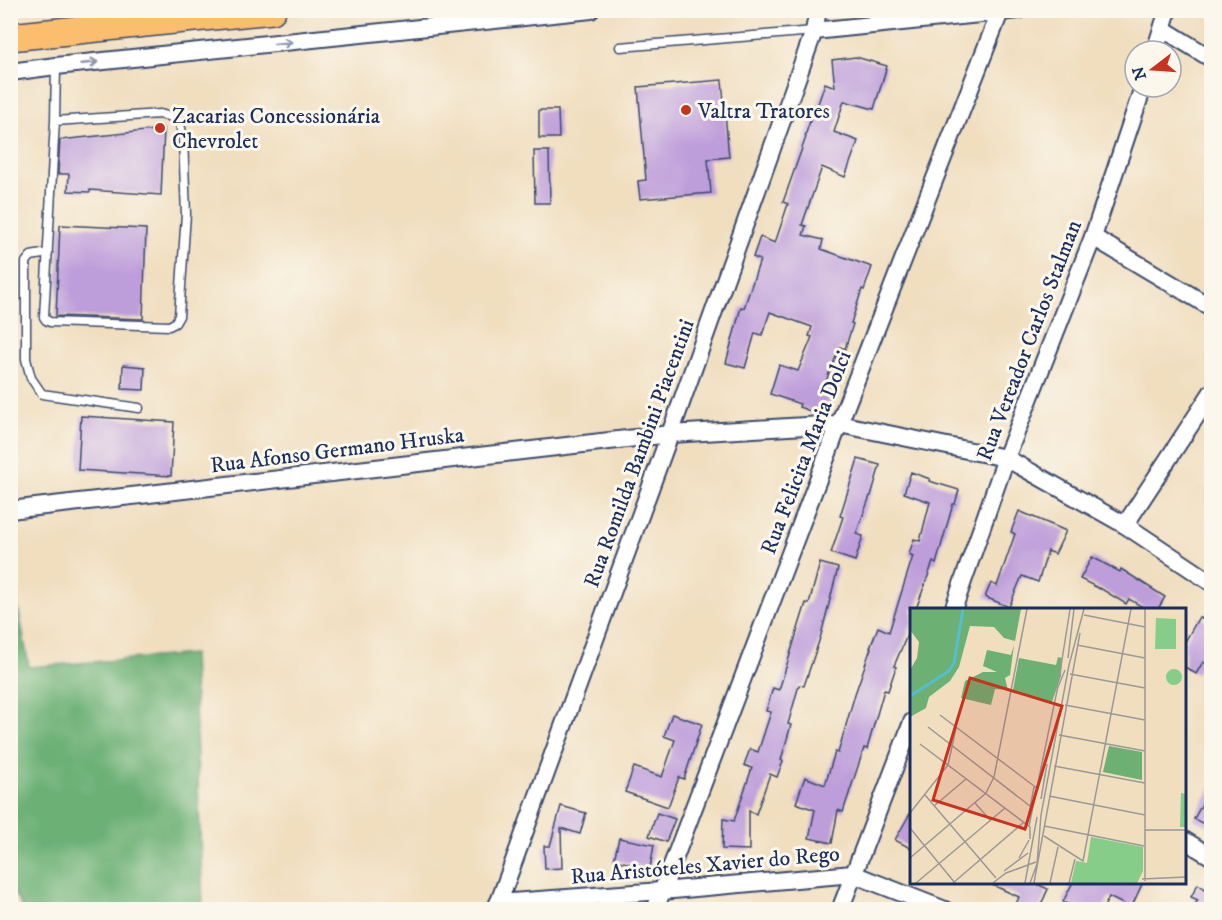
<svg xmlns="http://www.w3.org/2000/svg" width="1222" height="920" font-family="'IM FELL DW Pica',serif">
<style>
.forest{fill:#6cb074;stroke:#447069;stroke-width:1.5}
.building{fill:#bd9dda}
.lines{fill:none;stroke-linecap:round;stroke-linejoin:round}
.service-casing{stroke:#3b496d;stroke-width:11}
.minor-casing{stroke:#3b496d;stroke-width:20}
.primary-casing{stroke:#3b496d;stroke-width:30}
.service{stroke:#fff;stroke-width:8}
.minor{stroke:#fff;stroke-width:16}
.primary{stroke:#fbbd6e;stroke-width:27}
.oneway{stroke:#8d97ae}
.poi-dot{fill:#c8321e;stroke:#fbf7ec;stroke-width:2}
.labels{text-anchor:middle;stroke-width:6;stroke-linejoin:round;paint-order:stroke}
.poi-label{font-size:22px;fill:#1b2f5e;stroke:#fbf7ec;text-anchor:start}
.street-label{font-size:22px;fill:#1b2f5e;stroke:#fbf7ec}
.inset-river{fill:none;stroke:#54bed0;stroke-width:3}
.inset-road{fill:none;stroke:#9b9898;stroke-width:1.5}
.view{fill:#c8321e;fill-opacity:0.15;stroke:#c8321e;stroke-width:3}
.inset-edge{fill:none;stroke:#1b2f5e;stroke-width:3}
</style>
<rect width="100%" height="100%" fill="#fbf7ec"/>
<filter id="ink" filterUnits="userSpaceOnUse"><feTurbulence type="fractalNoise" baseFrequency=".0167" numOctaves="2"/><feDisplacementMap in="SourceGraphic" scale="12" xChannelSelector="R" yChannelSelector="G"/><feConvolveMatrix kernelMatrix="1 2 1 2 8 2 1 2 1" color-interpolation-filters="sRGB"/></filter>
<filter id="wash" filterUnits="userSpaceOnUse"><feTurbulence type="fractalNoise" baseFrequency=".008" numOctaves="4" result="noise"/><feDisplacementMap in="SourceGraphic" scale="24" xChannelSelector="R" yChannelSelector="G"/><feGaussianBlur stdDeviation="1.35" result="paint"/><feColorMatrix in="noise" values="0 0 0 0 0 0 0 0 0 0 0 0 0 0 0 0 0 1.4 0 .05"/><feComposite in="paint" operator="in"/></filter>
<g filter="url(#wash)">
<rect width="100%" height="100%" fill="#f0debf"/>
<polygon class="forest" points="11,568 29,667 193,654 203,909 23,909 10,886"/>
<g id="blocks">
<g class="building">
<polygon points="856,57 887,66 874,109 844,101 834,132 858,141 845,177 822,167 802,225 806,226 803,235 823,240 821,249 872,267 864,290 862,289 851,323 853,324 845,349 840,347 823,388 832,391 824,414 821,415 799,407 800,404 770,394 779,365 798,371 812,337 809,336 812,327 770,312 762,335 755,333 745,368 726,363 741,307 744,308 760,260 753,257 760,237 775,243 788,204 783,202 806,137 805,136 812,115 814,116 825,83 835,87 832,60"/>
<polygon points="722,80 729,157 708,159 711,193 640,199 638,181 646,180 638,87"/>
<polygon points="539,110 558,110 559,138 539,138"/>
<polygon points="164,129 161,195 90,190 90,192 68,191 69,174 58,174 60,140"/>
<polygon points="534,151 549,151 550,203 535,203"/>
<polygon points="60,225 146,229 143,319 56,316"/>
<polygon points="123,365 145,367 144,390 122,389"/>
<polygon points="81,416 174,422 171,476 78,470"/>
<polygon points="858,459 880,465 871,496 870,496 856,534 863,536 855,561 831,553 843,517 840,516"/>
<polygon points="911,472 930,479 929,481 959,490 955,504 953,504 936,564 933,562 916,609 912,609 912,623 908,633 894,666 896,667 888,691 884,690 867,749 864,748 843,812 838,810 832,843 809,838 815,810 796,803 805,777 825,785 835,752 838,753 855,694 871,648 870,648 878,627 889,632 913,556 909,554 914,539 920,541 930,502 904,493"/>
<polygon points="1019,511 1066,531 1055,554 1048,551 1038,582 1022,576 1009,607 985,597 991,583 997,586 1015,534 1011,532"/>
<polygon points="1092,557 1120,572 1121,569 1165,597 1158,609 1146,609 1129,599 1126,604 1100,588 1100,589 1080,579"/>
<polygon points="820,563 838,568 821,635 804,686 799,685 788,724 791,725 781,760 783,761 777,777 770,774 756,814 749,811 749,850 722,849 723,819 734,821 752,768 744,765 750,749 758,752 771,712 766,711 773,688 779,690 806,603 809,604"/>
<polygon points="1199,617 1212,624 1212,667 1203,662 1196,674 1185,667 1185,642"/>
<polygon points="672,714 702,724 684,779 679,777 668,807 625,792 634,767 662,777 675,740 664,736"/>
<polygon points="1212,785 1212,828 1194,819"/>
<polygon points="561,806 586,813 580,834 561,828 562,868 545,869 544,846 550,846"/>
<polygon points="912,810 912,849 895,840"/>
<polygon points="657,813 675,819 666,842 649,836"/>
<polygon points="619,838 654,845 650,868 614,860"/>
<polygon points="1212,878 1212,909 1192,909 1198,900 1191,897 1198,884 1205,889"/>
<polygon points="986,882 1033,882 1048,889 1039,909 1014,909 1019,897"/>
<polygon points="1073,882 1143,882 1131,908 1109,897 1103,909 1078,909 1063,902"/>
</g>
</g>
</g>
<g filter="url(#ink)">
<use href="#blocks" fill-opacity="0" stroke="#3b496d" stroke-width="1.5"/>
<g class="lines">
<g class="service-casing">
<g id="service">
<polyline points="620,47 814,31"/>
<polyline points="55,121 160,114 179,119 183,138 186,214 179,316 175,323 169,326 50,322 46,320 44,317 55,121 56,66"/>
<polyline points="48,253 31,256 26,262 26,359 31,378 42,394 139,408"/>
</g>
</g>
<g class="minor-casing">
<g id="minor">
<polyline points="1163,29 1212,59"/>
<polyline points="814,31 1019,10"/>
<polyline points="1155,51 1168,10"/>
<polyline points="10,72 56,66 591,10"/>
<polyline points="1093,237 1212,308"/>
<polyline points="10,510 670,434 839,424 1006,458 1125,525 1212,583"/>
<polyline points="1125,525 1212,392"/>
<polyline points="953,610 1006,458 1093,237 1143,87"/>
<polyline points="1184,840 1212,857"/>
<polyline points="498,903 662,891 853,874 945,910"/>
<polyline points="496,910 670,434 814,31 818,10"/>
<polyline points="655,910 839,424 1000,12"/>
<polyline points="840,910 912,722"/>
</g>
</g>
<g class="primary-casing">
<polyline id="primary" points="10,37 272,10"/>
</g>
<use href="#service" class="service"/>
<use href="#minor" class="minor"/>
<use href="#primary" class="primary"/>
</g>
<defs><path id="oneway-shaft" d="M-6 0H5M1.5-3L5.5 0L1.5 3" fill="none" stroke-width="1.6" stroke-linecap="round" stroke-linejoin="round" transform="scale(1.5)"/></defs>
<g class="oneway">
<use href="#oneway-shaft" transform="translate(283 43) rotate(-6)"/>
<use href="#oneway-shaft" transform="translate(89 63) rotate(-6)"/>
</g>
</g>
<g class="poi-dot">
<circle cx="686" cy="110" r="6"/>
<circle cx="160" cy="128" r="6"/>
</g>
<g class="labels">
<g class="poi-label">
<text x="698" y="118">Valtra Tratores</text>
<text x="172" y="123">Zacarias Concessionária<tspan x="172" dy="25">Chevrolet</tspan></text>
</g>
<g class="street-label">
<text transform="translate(1028 340) rotate(-69)" y="8">Rua Vereador Carlos Stalman</text>
<text transform="translate(337 449) rotate(-7)" y="8">Rua Afonso Germano Hruska</text>
<text transform="translate(805 452) rotate(-69)" y="8">Rua Felicita Maria Dolci</text>
<text transform="translate(638 453) rotate(-70)" y="8">Rua Romilda Bambini Piacentini</text>
<text transform="translate(705 864) rotate(-5)" y="8">Rua Aristóteles Xavier do Rego</text>
</g>
</g>
<g transform="translate(910 608)">
<rect width="276" height="276" fill="#f0debf"/>
<path d="M 246,10 L 266,11 L 266,41 L 245,41 ZM256 69a8 8 0 1 1 16 0a8 8 0 1 1-16 0ZM 271,185 L 276,186 L 276,219 L 270,219 ZM 181,229 L 233,239 L 233,263 L 227,275 L 161,275 L 166,253 L 177,255 Z" fill="#85cd88"/>
<path d="M 0,1 L 111,1 L 105,33 L 94,30 L 84,19 L 60,18 L 49,59 L 40,73 L 19,89 L 16,100 L 0,109 L 0,62 L 7,50 L 9,34 L 0,22 ZM 104,37 L 100,67 L 95,70 L 98,82 L 85,81 L 81,97 L 51,90 L 55,73 L 73,64 L 87,64 L 73,58 L 77,42 L 101,47 ZM 148,49 L 152,50 L 151,68 L 142,94 L 103,82 L 109,50 L 146,57 ZM 199,138 L 232,144 L 232,172 L 193,164 Z" fill="#6cb074"/>
<path class="inset-river" d="M 0,88 L 39,63 L 44,55 L 53,1"/>
<path class="inset-road" d="M 174,7 L 235,19M 167,37 L 235,50M 158,50 L 164,1M 160,66 L 235,80M 149,71 L 160,1M 148,79 L 155,62M 155,97 L 235,112M 30,107 L 128,181M 18,119 L 120,198M 149,127 L 235,143M 10,136 L 120,219 L 120,231M 144,158 L 235,175M 15,187 L 86,270M 139,188 L 235,207M 131,191 L 137,156M 65,195 L 81,213M 24,198 L 56,171M 0,205 L 38,157 L 46,120M 117,216 L 124,179M 119,218 L 148,78M 134,218 L 234,238M 0,220 L 45,275M 235,222 L 276,222M 134,228 L 173,253 L 221,1M 0,250 L 76,185 L 84,169 L 117,1M 109,250 L 119,232M 94,263 L 118,245M 232,271 L 276,269M 235,273 L 235,1M 6,275 L 95,200M 43,275 L 114,214M 83,275 L 96,265 L 126,254M 115,275 L 127,209M 120,275 L 127,256 L 131,207 L 159,57 L 174,1M 124,275 L 170,25M 140,275 L 148,239M 159,275 L 165,251"/>
<path class="view" d="M 60,70 L 152,98 L 115,221 L 23,192 Z"/>
<rect width="276" height="276" class="inset-edge"/>
</g>
<rect width="1222" height="920" fill="none" stroke="#fbf7ec" stroke-width="36"/>
<g transform="translate(1153 69) rotate(253)"><circle r="28" fill="#fbf7ec" stroke="#a1a7b3" stroke-width="1.5"/>
<path d="M0-4.5L10 22L0 15L-10 22Z" fill="#c8321e"/>
<text y="-9" font-size="16" font-weight="bold" text-anchor="middle" fill="#1b2f5e">N</text>
</g>
</svg>
